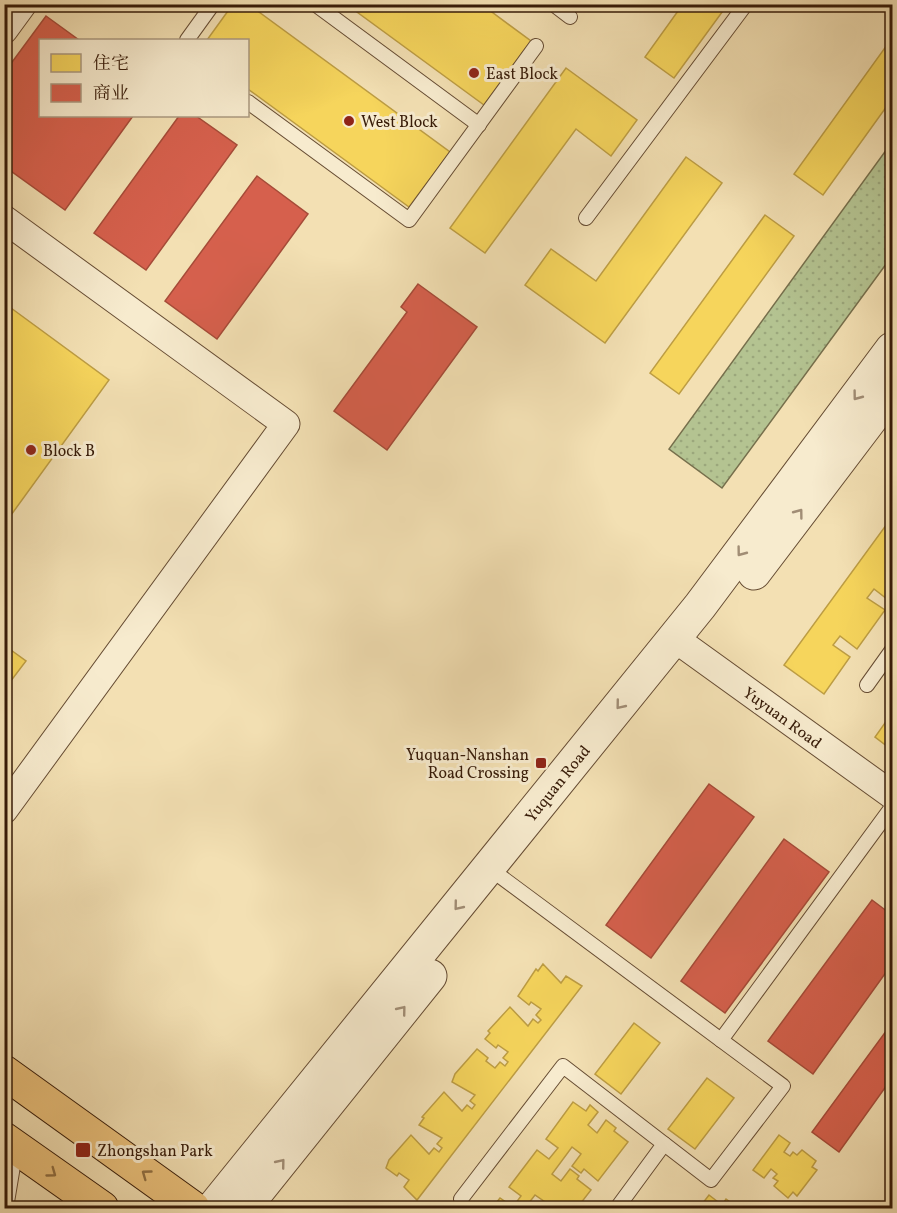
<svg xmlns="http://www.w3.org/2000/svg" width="897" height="1213" font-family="Vollkorn,'Noto Serif SC',serif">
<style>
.green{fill:url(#green-dots);stroke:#766f4c;stroke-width:1.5}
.homes{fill:#f6d55c;stroke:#bd9d43;stroke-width:1.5}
.shops{fill:#d6604d;stroke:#a64b38;stroke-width:1.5}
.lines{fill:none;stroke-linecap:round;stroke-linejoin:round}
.service-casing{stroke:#664c33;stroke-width:16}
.minor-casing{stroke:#664c33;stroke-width:29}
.tertiary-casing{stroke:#664c33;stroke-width:35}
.primary-casing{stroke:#371b08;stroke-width:35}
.service{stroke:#f7ebce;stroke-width:14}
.minor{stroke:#f7ebce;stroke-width:27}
.tertiary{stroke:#f7ebce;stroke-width:33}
.primary{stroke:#eac07a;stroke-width:33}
.oneway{stroke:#a18d75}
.oneway2{stroke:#906e41}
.poi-dot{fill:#8f2418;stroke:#f7ebce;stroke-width:2}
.labels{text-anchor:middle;stroke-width:6;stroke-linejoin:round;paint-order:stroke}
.poi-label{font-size:16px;fill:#371b08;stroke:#f7ebce;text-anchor:start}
.street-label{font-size:16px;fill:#371b08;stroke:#f7ebce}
</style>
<defs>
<pattern id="green-dots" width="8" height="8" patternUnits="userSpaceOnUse" patternTransform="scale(1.5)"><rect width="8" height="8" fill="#b4c391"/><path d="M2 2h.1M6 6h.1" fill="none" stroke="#9ba77c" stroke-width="1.8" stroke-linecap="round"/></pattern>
</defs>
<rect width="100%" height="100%" fill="#f3e0b3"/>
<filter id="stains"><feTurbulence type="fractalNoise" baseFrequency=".00333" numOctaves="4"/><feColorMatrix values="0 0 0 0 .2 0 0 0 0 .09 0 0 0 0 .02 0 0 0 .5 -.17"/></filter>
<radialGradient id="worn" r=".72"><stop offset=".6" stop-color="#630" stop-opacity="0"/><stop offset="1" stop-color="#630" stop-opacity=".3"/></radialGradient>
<polygon class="green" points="892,142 892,256 722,488 669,449"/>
<g class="homes">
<polygon points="233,4 248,4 450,152 409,207 248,89 248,40 207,40"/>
<polygon points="346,4 481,4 531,41 484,105"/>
<polygon points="683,4 728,4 674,78 645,57"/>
<polygon points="892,38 892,99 823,195 794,174"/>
<polygon points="566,68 637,120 611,156 576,129 485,253 450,228"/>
<polygon points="686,157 722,183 605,343 525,285 551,249 596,281"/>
<polygon points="765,215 794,236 679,394 650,373"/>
<polygon points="11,308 109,380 6,522 4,318"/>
<polygon points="892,517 892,600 891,602 874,589 867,598 885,610 857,649 840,636 833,645 850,657 824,694 784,665"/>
<polygon points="4,645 26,661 4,690"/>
<polygon points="892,713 892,750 875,737"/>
<polygon points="543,964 561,983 566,976 582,986 417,1200 404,1187 409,1180 399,1173 397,1176 386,1168 389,1160 411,1135 429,1154 434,1148 439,1152 442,1148 437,1144 442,1138 419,1125 424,1118 422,1117 444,1092 462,1111 467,1105 472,1109 475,1105 470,1101 475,1095 452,1082 455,1074 477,1049 488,1058 486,1061 495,1068 500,1062 505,1066 508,1062 503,1058 508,1052 498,1045 496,1048 485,1039 490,1033 488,1031 510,1007 528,1026 533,1019 538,1023 541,1020 536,1015 541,1009 531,1002 529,1005 518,996 536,969 538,971"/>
<polygon points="634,1023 660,1043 621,1094 595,1074"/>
<polygon points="707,1078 734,1098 695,1149 668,1129"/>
<polygon points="573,1102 586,1111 590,1105 598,1112 588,1125 597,1133 606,1120 616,1128 614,1131 628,1142 598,1181 584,1169 581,1173 572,1166 581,1154 572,1147 552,1174 561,1181 570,1169 579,1176 577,1179 591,1190 577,1208 540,1208 545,1202 535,1195 525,1208 492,1208 500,1198 513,1207 521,1196 509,1187 537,1150 549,1159 558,1148 546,1139"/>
<polygon points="779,1135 790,1143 784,1152 790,1156 793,1152 797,1155 802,1150 816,1161 812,1167 817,1170 797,1196 793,1192 788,1198 774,1186 778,1181 773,1178 777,1174 771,1169 764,1178 753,1170"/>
<polygon points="709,1195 722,1205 726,1199 734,1205 732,1208 699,1208"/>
</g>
<g class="shops">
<polygon points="46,16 79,40 40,40 40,116 133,116 65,210 4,166 4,73"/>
<polygon points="179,116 196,116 237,145 146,270 94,233"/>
<polygon points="257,176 308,214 217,339 165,301"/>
<polygon points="418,284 477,327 387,450 334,411 407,312 401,307"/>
<polygon points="709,784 754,817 651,958 606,925"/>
<polygon points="784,839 829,872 725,1013 681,981"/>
<polygon points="872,900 892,915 892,964 813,1074 768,1041"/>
<polygon points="892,1023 892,1078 839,1152 812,1132"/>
</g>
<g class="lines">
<g class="service-casing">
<g id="service">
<polyline points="315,4 479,125"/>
<polyline points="553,4 570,17"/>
<polyline points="187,40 213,4"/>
<polyline points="248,102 409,220 536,46"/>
<polyline points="586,218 746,4"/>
<polyline points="867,685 892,650"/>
<polyline points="721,1040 892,807"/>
<polyline points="461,1199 563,1066 711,1180 783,1086 489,868"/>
<polyline points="6,1208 16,1148"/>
<polyline points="617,1208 664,1144"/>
</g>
</g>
<g class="minor-casing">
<g id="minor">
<polyline points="4,30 23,4"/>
<polyline points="4,219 286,424 4,810"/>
<polyline points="674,638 892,795"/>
</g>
</g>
<g class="tertiary-casing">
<g id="tertiary">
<polyline points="754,573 892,391"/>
<polyline points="213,1208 700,606 892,349"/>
<polyline points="244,1208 430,976"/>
</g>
</g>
<g class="primary-casing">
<g id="primary">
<polyline points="4,1072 193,1208"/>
<polyline points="4,1139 102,1208"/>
</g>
</g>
<use href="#service" class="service"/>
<use href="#minor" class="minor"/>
<use href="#tertiary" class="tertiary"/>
<use href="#primary" class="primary"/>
</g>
<defs><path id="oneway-chevron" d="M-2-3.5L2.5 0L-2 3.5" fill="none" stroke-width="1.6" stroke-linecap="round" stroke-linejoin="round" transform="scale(1.5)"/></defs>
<g class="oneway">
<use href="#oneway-chevron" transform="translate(857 396) rotate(127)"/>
<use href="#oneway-chevron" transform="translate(799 513) rotate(-53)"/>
<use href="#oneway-chevron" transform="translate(741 552) rotate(127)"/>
<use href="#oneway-chevron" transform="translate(620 705) rotate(129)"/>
<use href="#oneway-chevron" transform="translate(458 906) rotate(129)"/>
<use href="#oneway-chevron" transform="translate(402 1010) rotate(-51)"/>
<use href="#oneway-chevron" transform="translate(281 1163) rotate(-51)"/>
</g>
<g class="oneway2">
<use href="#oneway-chevron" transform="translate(52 1173) rotate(36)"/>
<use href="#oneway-chevron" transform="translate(146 1174) rotate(-144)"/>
</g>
<g class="poi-dot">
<circle cx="474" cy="73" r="6"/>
<circle cx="349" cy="121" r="6"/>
<circle cx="31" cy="450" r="6"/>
<rect x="535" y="757" width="12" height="12" rx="3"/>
<rect x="75" y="1142" width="16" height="16" rx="3"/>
</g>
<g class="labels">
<g class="poi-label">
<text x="486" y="79">East Block</text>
<text x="361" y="127">West Block</text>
<text x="43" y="456">Block B</text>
<text x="529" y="760" text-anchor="end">Yuquan-Nanshan<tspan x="529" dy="18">Road Crossing</tspan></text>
<text x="97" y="1156">Zhongshan Park</text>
</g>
<g class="street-label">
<text transform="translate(783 717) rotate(36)" y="6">Yuyuan Road</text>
<text transform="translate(557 783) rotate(-51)" y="6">Yuquan Road</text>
</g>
</g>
<rect width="897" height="1213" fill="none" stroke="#f3e0b3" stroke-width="24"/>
<rect x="6" y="6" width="885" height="1201" fill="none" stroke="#371b08" stroke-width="3"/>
<rect x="12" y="12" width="873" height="1189" fill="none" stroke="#371b08" stroke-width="1.5"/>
<rect x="39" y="39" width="210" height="78" fill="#f7ebce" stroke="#aa987f" stroke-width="1.5"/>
<rect x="51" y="54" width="30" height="18" fill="#f6d55c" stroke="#aa987f" stroke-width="1.5"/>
<text x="93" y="69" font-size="18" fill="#371b08">住宅</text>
<rect x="51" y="84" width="30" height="18" fill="#d6604d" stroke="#aa987f" stroke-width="1.5"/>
<text x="93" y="99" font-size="18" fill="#371b08">商业</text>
<rect width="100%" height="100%" filter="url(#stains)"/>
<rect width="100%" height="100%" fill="url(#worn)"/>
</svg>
